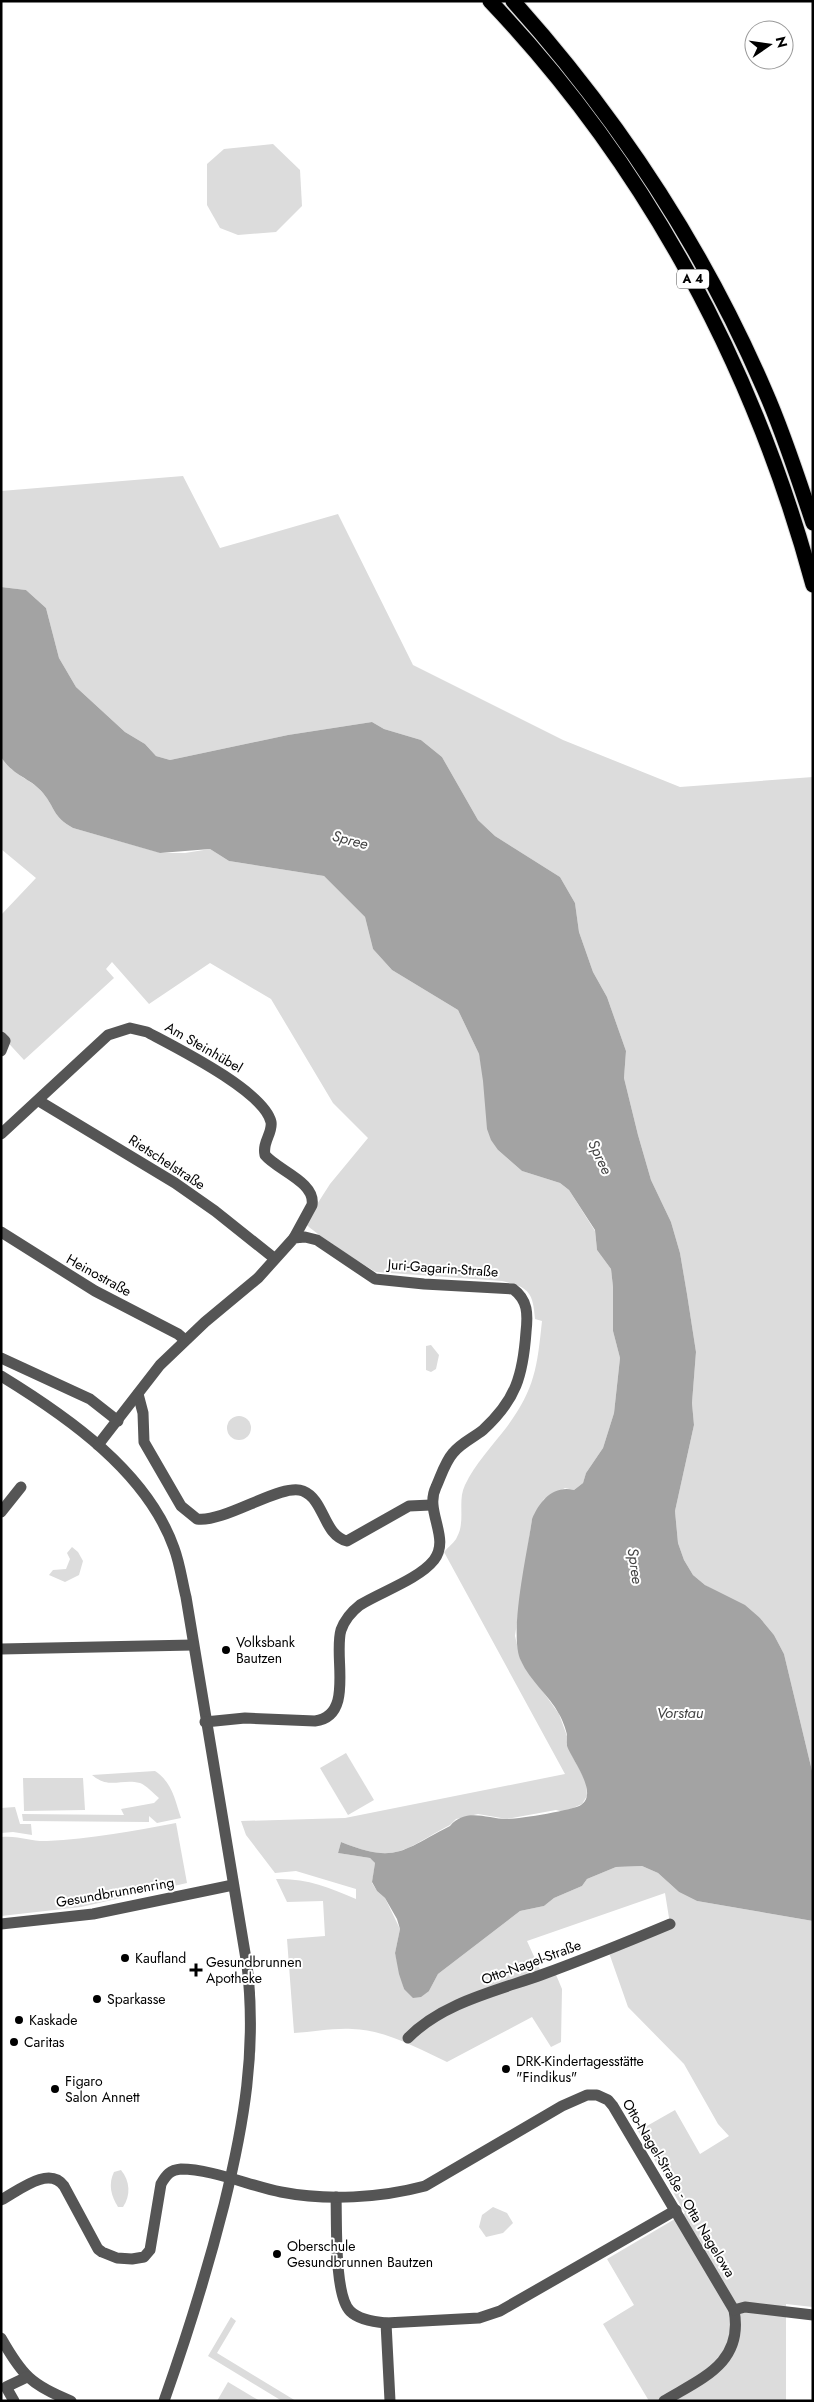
<svg xmlns="http://www.w3.org/2000/svg" width="814" height="2402" font-family="Jost,sans-serif">
<style>
.green{fill:#dcdcdc}
.water{fill:#a3a3a3}
.lines{fill:none;stroke-linecap:round;stroke-linejoin:round}
.highway-casing{stroke:#dbdbdb;stroke-width:17}
.minor{stroke:#555;stroke-width:11}
.highway{stroke:#000;stroke-width:15}
.poi-dot{fill:#000;stroke:#fff;stroke-width:2}
.labels{text-anchor:middle;stroke-width:4;stroke-linejoin:round;paint-order:stroke}
.shield{fill:#fff;stroke:#4c4c4c;stroke-width:1}
.shield-label{font-size:12px;font-weight:bold;fill:#000}
.street-label{font-size:14px;fill:#000;stroke:#fff}
.poi-label{font-size:14px;fill:#000;stroke:#fff;text-anchor:start}
.water-label{font-size:15px;font-style:italic;fill:#444;stroke:#fff}
</style>
<rect width="100%" height="100%" fill="#fff"/>
<g class="green">
<polygon points="273,144 300,170 302,206 276,232 238,235 220,228 207,205 207,164 224,149"/>
<polygon points="183,476 220,548 338,514 413,665 563,740 680,787 813,777 813,1775 784,1654 774,1635 760,1618 705,1585 693,1575 684,1560 678,1543 675,1511 694,1425 692,1403 696,1352 687,1294 680,1253 671,1222 651,1180 638,1135 624,1078 626,1051 607,997 593,972 579,932 575,903 560,877 495,836 478,820 442,757 421,740 384,729 372,722 288,735 170,760 156,756 145,744 125,732 76,687 59,658 46,608 26,590 1,587 1,491"/>
<path d="M 1,757 C 14,777 32,779 43,793 C 56,809 52,816 73,828 L 161,853 L 185,853 L 210,849 L 229,861 L 324,876 L 365,917 L 373,949 L 392,970 L 458,1010 L 479,1054 L 498,1150 L 522,1171 L 560,1183 L 569,1190 L 595,1231 L 597,1250 L 611,1269 L 613,1287 L 613,1331 L 620,1358 L 614,1413 L 603,1448 L 586,1473 L 583,1483 L 574,1490 L 565,1488 L 544,1499 L 532,1519 L 515,1636 L 521,1661 L 559,1714 L 567,1736 L 566,1744 L 586,1782 L 587,1796 L 582,1804 L 564,1812 L 556,1810 L 507,1819 L 478,1814 L 456,1819 L 450,1825 C 401,1851 396,1864 341,1842 L 338,1853 L 370,1858 L 375,1863 L 372,1883 L 377,1891 L 385,1898 L 400,1929 L 395,1953 L 404,1989 L 429,1991 L 438,1974 L 520,1911 L 544,1906 L 554,1898 L 582,1886 L 587,1879 L 616,1867 L 642,1866 L 658,1873 L 679,1892 L 697,1901 L 813,1921 L 813,2307 L 786,2304 L 786,2401 L 649,2401 L 603,2324 L 634,2305 L 607,2259 L 685,2213 L 638,2131 L 675,2110 L 700,2154 L 729,2136 L 718,2124 L 684,2064 L 628,2007 L 608,1950 L 670,1924 L 665,1893 L 527,1941 L 542,1974 L 554,1970 L 562,1989 L 561,2042 L 551,2047 L 532,2017 L 447,2062 C 417,2048 386,2030 352,2029 C 333,2028 313,2032 294,2033 L 287,1939 L 325,1936 L 323,1901 L 287,1902 L 276,1879 C 305,1878 329,1887 356,1899 L 356,1889 L 296,1871 L 275,1873 L 246,1835 L 241,1821 L 345,1818 L 565,1774 L 444,1552 C 448,1547 455,1542 457,1537 C 466,1521 457,1501 465,1485 C 475,1464 492,1446 506,1428 C 535,1389 537,1368 542,1321 L 535,1319 C 533,1291 528,1287 502,1281 L 376,1272 C 367,1267 308,1229 305,1223 L 330,1184 L 368,1138 L 333,1103 L 271,999 L 210,963 L 149,1004 L 112,962 L 106,969 L 114,978 L 24,1060 L 1,1035 L 1,915 L 36,878 L 1,849 Z"/>
<polygon points="431,1345 439,1355 436,1369 431,1372 426,1370 426,1346"/>
<circle cx="239" cy="1428" r="12"/>
<polygon points="72,1547 78,1552 83,1561 79,1575 65,1582 49,1575 53,1570 66,1569 70,1559 67,1553"/>
<polygon points="346,1753 374,1800 348,1815 320,1768"/>
<path d="M 155,1771 C 172,1782 175,1800 181,1818 L 157,1823 L 149,1816 L 149,1822 L 23,1821 L 22,1814 L 124,1815 L 121,1809 L 154,1803 L 159,1798 C 154,1794 146,1785 140,1783 C 121,1778 110,1790 92,1775 Z"/>
<polygon points="23,1778 83,1778 85,1810 24,1811"/>
<polygon points="15,1807 20,1824 31,1824 32,1835 13,1832 1,1833 1,1808"/>
<path d="M 176,1823 L 187,1883 L 81,1907 L 1,1916 L 1,1837 C 19,1835 32,1842 47,1841 C 90,1839 133,1831 176,1823 Z"/>
<path d="M 121,2170 C 130,2181 131,2195 123,2207 L 118,2207 C 111,2196 108,2184 114,2172 Z"/>
<polygon points="493,2207 507,2213 513,2223 503,2233 486,2237 479,2227 482,2215"/>
<polygon points="231,2317 236,2321 217,2353 296,2401 282,2401 208,2356"/>
<polygon points="228,2382 260,2401 217,2401"/>
</g>
<path class="water" d="M 1,587 L 26,590 L 46,608 L 59,658 L 76,687 L 125,732 L 145,744 L 156,756 L 170,760 L 288,735 L 372,722 L 384,729 L 421,740 L 442,757 L 478,820 L 495,836 L 560,877 L 575,903 L 579,932 L 593,972 L 607,997 L 626,1051 L 624,1078 L 638,1135 L 651,1180 L 671,1222 L 680,1253 L 687,1294 L 696,1352 L 692,1403 L 694,1425 L 675,1511 L 678,1543 L 684,1560 L 693,1575 L 705,1585 L 745,1605 L 760,1618 L 774,1635 L 784,1654 L 813,1775 L 813,1921 L 697,1901 L 679,1892 L 658,1873 L 642,1866 L 616,1867 L 587,1879 L 582,1886 L 554,1898 L 544,1906 L 520,1911 L 438,1974 L 429,1991 L 421,1997 L 413,1998 L 404,1989 L 399,1974 L 395,1953 L 400,1929 L 397,1919 L 385,1898 L 377,1891 L 372,1882 L 375,1863 L 370,1858 L 338,1853 L 341,1842 C 396,1864 401,1851 450,1826 C 466,1807 487,1819 507,1819 C 519,1819 574,1810 581,1805 C 599,1793 572,1760 567,1746 C 566,1743 567,1739 567,1735 C 566,1729 562,1719 559,1714 C 549,1695 530,1681 521,1661 C 508,1635 528,1550 532,1519 C 540,1501 553,1485 574,1490 L 583,1483 L 586,1473 L 603,1448 L 614,1413 L 620,1358 L 613,1331 L 613,1287 L 611,1269 L 597,1250 L 595,1230 L 569,1190 L 560,1183 L 522,1171 L 498,1150 L 491,1140 L 487,1129 L 483,1081 L 479,1054 L 458,1010 L 392,970 L 373,949 L 365,917 L 324,876 L 229,861 L 210,849 L 160,853 L 73,828 C 52,816 56,809 43,793 C 31,778 14,777 1,757 Z"/>
<g class="lines">
<g class="highway-casing">
<g id="highway">
<path d="M 490,1 C 647,166 754,367 813,585"/>
<path d="M 513,1 C 618,118 703,247 765,391 C 784,434 798,478 813,523"/>
</g>
</g>
<g class="minor">
<polyline points="1,1037 5,1041 1,1051"/>
<polyline points="39,1101 175,1183 215,1211 274,1258"/>
<path d="M 1,1134 L 108,1035 L 130,1028 L 147,1032 C 175,1047 264,1091 271,1122 C 273,1133 262,1142 265,1155 C 277,1170 316,1182 312,1205 L 294,1238"/>
<polyline points="1,1232 95,1291 178,1334 185,1340"/>
<polyline points="1,1358 90,1399 118,1421"/>
<path d="M 1,1376 C 68,1417 147,1472 174,1548 C 180,1564 182,1581 186,1597 L 247,1965 C 257,2049 244,2124 224,2205 C 207,2272 187,2336 164,2401"/>
<path d="M 138,1394 L 143,1413 L 144,1442 L 181,1506 L 197,1519 C 225,1523 282,1482 303,1491 C 325,1500 323,1535 347,1541 L 409,1506 L 431,1505"/>
<path d="M 98,1445 L 160,1365 L 205,1322 L 258,1278 L 294,1238 L 305,1237 L 317,1240 L 375,1279 L 424,1284 L 513,1289 C 528,1300 528,1314 526,1332 C 523,1375 516,1400 483,1430 C 473,1438 461,1443 453,1453 C 445,1462 441,1476 436,1487 C 424,1511 451,1538 434,1560 C 419,1579 381,1592 360,1605 C 351,1612 345,1619 341,1630 C 333,1656 355,1716 315,1721 L 245,1718 L 205,1722"/>
<polyline points="1,1512 21,1487"/>
<polyline points="1,1649 193,1645"/>
<polyline points="1,1924 93,1914 233,1885"/>
<path d="M 408,2038 C 442,2003 496,1991 541,1975 C 585,1959 627,1942 670,1924"/>
<path d="M 336,2197 C 337,2222 334,2295 350,2311 C 359,2320 374,2322 386,2323 L 479,2318 L 500,2311 L 676,2210"/>
<path d="M 1,2200 C 18,2191 49,2165 64,2186 L 98,2249 L 102,2252 L 117,2258 L 132,2259 L 144,2257 L 150,2250 L 161,2184 C 166,2175 170,2170 181,2169 C 211,2169 251,2186 281,2192 C 327,2201 380,2198 425,2186 L 562,2106 L 587,2095 L 597,2095 L 608,2100 L 613,2106 L 734,2310 C 744,2363 702,2378 664,2401"/>
<polyline points="734,2310 745,2307 813,2315"/>
<polyline points="386,2323 390,2401"/>
<path d="M 1,2338 C 22,2375 31,2385 71,2401"/>
<polyline points="14,2401 6,2387 27,2377"/>
</g>
<use href="#highway" class="highway"/>
</g>
<g class="poi-dot">
<circle cx="226" cy="1650" r="5"/>
<circle cx="125" cy="1958" r="5"/>
<path d="M193.5 1962.5h5v5h5v5h-5v5h-5v-5h-5v-5h5z"/>
<circle cx="97" cy="1999" r="5"/>
<circle cx="19" cy="2020" r="5"/>
<circle cx="14" cy="2042" r="5"/>
<circle cx="506" cy="2069" r="5"/>
<circle cx="55" cy="2089" r="5"/>
<circle cx="277" cy="2254" r="5"/>
</g>
<g class="labels">
<rect class="shield" x="677" y="269.5" width="32" height="19" rx="4"/>
<g class="shield-label">
<text x="693" y="283">A 4</text>
</g>
<g class="street-label">
<text transform="translate(204 1047) rotate(30)" y="5">Am Steinhübel</text>
<text transform="translate(167 1162) rotate(33)" y="5">Rietschelstraße</text>
<text transform="translate(443 1268) rotate(4)" y="5">Juri-Gagarin-Straße</text>
<text transform="translate(99 1275) rotate(29)" y="5">Heinostraße</text>
<text transform="translate(115 1892) rotate(-10)" y="5">Gesundbrunnenring</text>
<text transform="translate(531 1962) rotate(-20)" y="5">Otto-Nagel-Straße</text>
<text transform="translate(679 2188) rotate(59)" y="5">Otto-Nagel-Straße - Otta Nagelowa</text>
</g>
<g class="poi-label">
<text x="236" y="1647">Volksbank<tspan x="236" dy="16">Bautzen</tspan></text>
<text x="135" y="1963">Kaufland</text>
<text x="206" y="1967">Gesundbrunnen<tspan x="206" dy="16">Apotheke</tspan></text>
<text x="107" y="2004">Sparkasse</text>
<text x="29" y="2025">Kaskade</text>
<text x="24" y="2047">Caritas</text>
<text x="516" y="2066">DRK-Kindertagesstätte<tspan x="516" dy="16">"Findikus"</tspan></text>
<text x="65" y="2086">Figaro<tspan x="65" dy="16">Salon Annett</tspan></text>
<text x="287" y="2251">Oberschule<tspan x="287" dy="16">Gesundbrunnen Bautzen</tspan></text>
</g>
<g class="water-label">
<text transform="translate(350 840) rotate(15)" y="5">Spree</text>
<text transform="translate(600 1157) rotate(65)" y="5">Spree</text>
<text transform="translate(635 1566) rotate(82)" y="5">Spree</text>
<text x="680" y="1718">Vorstau</text>
</g>
</g>
<rect width="814" height="2402" fill="none" stroke="#000000" stroke-width="5"/>
<g transform="translate(769 45) rotate(77)"><circle r="24" fill="#ffffff" stroke="#999999"/>
<path d="M0-4L9 19L0 12L-9 19Z" fill="#000000"/>
<text y="-8" font-size="14" font-weight="bold" text-anchor="middle" fill="#000000">N</text>
</g>
</svg>
